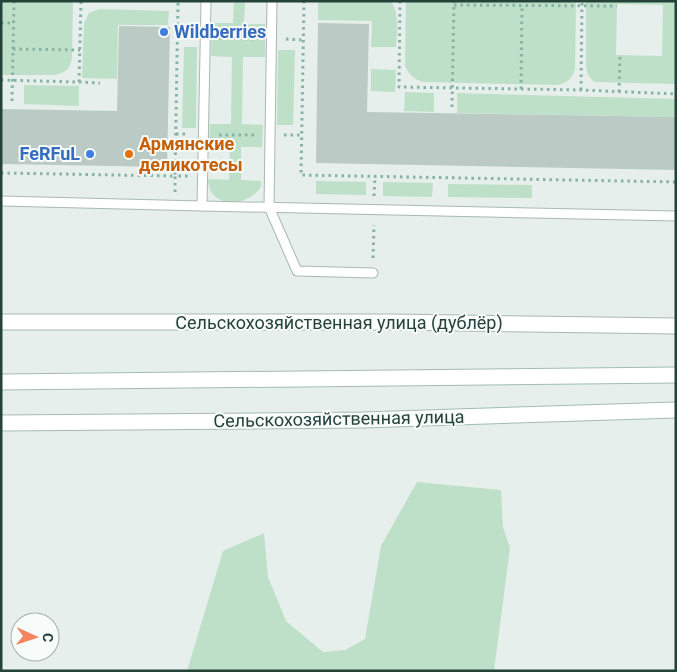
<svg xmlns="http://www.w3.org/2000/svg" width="677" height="672" font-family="Roboto,sans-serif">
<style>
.green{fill:#bfe0c8;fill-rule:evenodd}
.building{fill:#bbcac4}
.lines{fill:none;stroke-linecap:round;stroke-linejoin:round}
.service-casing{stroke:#a8b8b2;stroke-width:11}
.minor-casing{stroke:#a8b8b2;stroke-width:17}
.secondary-casing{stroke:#a4bbb3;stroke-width:17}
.path{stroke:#86b3a5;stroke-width:3;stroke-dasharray:2.5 4;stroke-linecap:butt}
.service{stroke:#fff;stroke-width:9}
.minor{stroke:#fff;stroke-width:15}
.secondary{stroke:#fff;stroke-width:15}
.shop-dot{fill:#3f7fe0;stroke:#f7fbf9;stroke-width:2}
.food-dot{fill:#e8710a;stroke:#f7fbf9;stroke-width:2}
.labels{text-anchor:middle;stroke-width:4;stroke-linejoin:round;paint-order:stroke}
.shop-label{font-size:18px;font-weight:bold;fill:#366cbe;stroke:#f7fbf9;text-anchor:start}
.food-label{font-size:18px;font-weight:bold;fill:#c56008;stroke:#f7fbf9;text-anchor:start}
.street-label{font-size:18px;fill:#24423a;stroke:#f7fbf9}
</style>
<rect width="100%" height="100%" fill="#e6efeb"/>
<g class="green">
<path d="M 1,1 L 73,1 L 72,58 C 70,69 65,73 55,75 L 1,75 Z"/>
<path d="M 234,1 L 245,1 L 244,24 L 265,24 L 265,57 L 243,57 L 242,124 L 263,125 L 262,147 L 241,147 L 241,180 L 261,181 L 261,187 C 246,209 208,208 208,179 L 229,180 L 230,146 L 209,146 L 210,124 L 231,124 L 232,57 L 211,56 L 212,23 L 233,23 Z"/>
<path d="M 318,1 L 391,1 C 400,15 397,32 396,47 L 371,47 L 372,21 L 318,20 Z"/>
<path d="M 406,1 L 576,1 L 575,69 C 572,79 567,83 557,85 L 423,82 C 414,79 409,75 405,66 Z"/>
<path d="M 586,1 L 676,1 L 676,84 L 594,82 L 588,75 L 586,66 ZM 617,4 L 663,5 L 662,56 L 616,55 Z"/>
<polygon points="99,9 169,11 168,25 118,25 117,79 82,78 84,23 89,13"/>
<polygon points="184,47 197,47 196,128 182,128"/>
<polygon points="278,50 295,50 293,125 277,125"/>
<polygon points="371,69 396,70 395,92 371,91"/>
<polygon points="24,85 79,86 79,106 24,104"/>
<polygon points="405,92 434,93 434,112 404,111"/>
<polygon points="457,93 676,99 676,117 457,113"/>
<polygon points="316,181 366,182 366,195 316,194"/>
<polygon points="383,182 433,183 432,197 383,196"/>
<polygon points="448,184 532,185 532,198 448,197"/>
<polygon points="417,482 501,490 503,527 510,548 494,671 187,671 223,551 264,533 268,577 286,621 323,652 345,650 365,639 381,546"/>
</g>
<g class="building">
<polygon points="318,23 369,24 367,112 676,117 676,170 316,163"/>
<polygon points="119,26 170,27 167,167 1,164 1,109 117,111"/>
</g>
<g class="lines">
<g class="service-casing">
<g id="service">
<polyline points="272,1 269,207 297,271 373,273"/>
<polyline points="1,201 202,206 206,1"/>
<polyline points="202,206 676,216"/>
</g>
</g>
<g class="minor-casing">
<polyline id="minor" points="1,322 392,322 676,326"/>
</g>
<g class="secondary-casing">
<g id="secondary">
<polyline points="1,382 676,375"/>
<polyline points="1,423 362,420 676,410"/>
</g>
</g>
<g class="path">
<polyline points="304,1 301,175 676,182"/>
<polyline points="400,1 399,87 581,90 676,94"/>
<polyline points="454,5 617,6"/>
<polyline points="1,23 14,23"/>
<polyline points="177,37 190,38"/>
<polyline points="219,38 258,39"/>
<polyline points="286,39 303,40"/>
<polyline points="13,49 80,50"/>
<polyline points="1,80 79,82 81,1"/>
<polyline points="79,82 100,83"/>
<polyline points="521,89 522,5"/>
<polyline points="581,90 582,1"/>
<polyline points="619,92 620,55"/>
<polyline points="12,101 14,1"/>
<polyline points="452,107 454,1"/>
<polyline points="176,134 188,134"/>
<polyline points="219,135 255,135"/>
<polyline points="284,135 301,135"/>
<polyline points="1,173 175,176 178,1"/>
<polyline points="175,192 175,176 188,176"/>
<polyline points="374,196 375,176"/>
<polyline points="373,258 374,225"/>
</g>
<use href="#service" class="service"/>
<use href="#minor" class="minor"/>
<use href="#secondary" class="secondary"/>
</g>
<g class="shop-dot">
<circle cx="164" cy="32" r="5"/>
<circle cx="90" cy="154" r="5"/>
</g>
<circle class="food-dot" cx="129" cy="154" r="5"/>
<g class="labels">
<g class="shop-label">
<text x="174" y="38">Wildberries</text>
<text x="80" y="160" text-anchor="end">FeRFuL</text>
</g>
<g class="food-label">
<text x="139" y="150">Армянские<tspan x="139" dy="21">деликотесы</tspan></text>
</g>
<g class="street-label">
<text x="339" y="329">Сельскохозяйственная улица (дублёр)</text>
<text transform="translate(339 419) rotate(-1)" y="6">Сельскохозяйственная улица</text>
</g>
</g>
<rect width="677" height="672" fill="none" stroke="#24423a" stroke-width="5"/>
<g transform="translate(35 637) rotate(93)"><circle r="24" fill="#f7fbf9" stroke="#a3b1ad"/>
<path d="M0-4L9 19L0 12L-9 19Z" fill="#f4845f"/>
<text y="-8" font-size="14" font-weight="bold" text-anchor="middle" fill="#24423a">С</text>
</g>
</svg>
